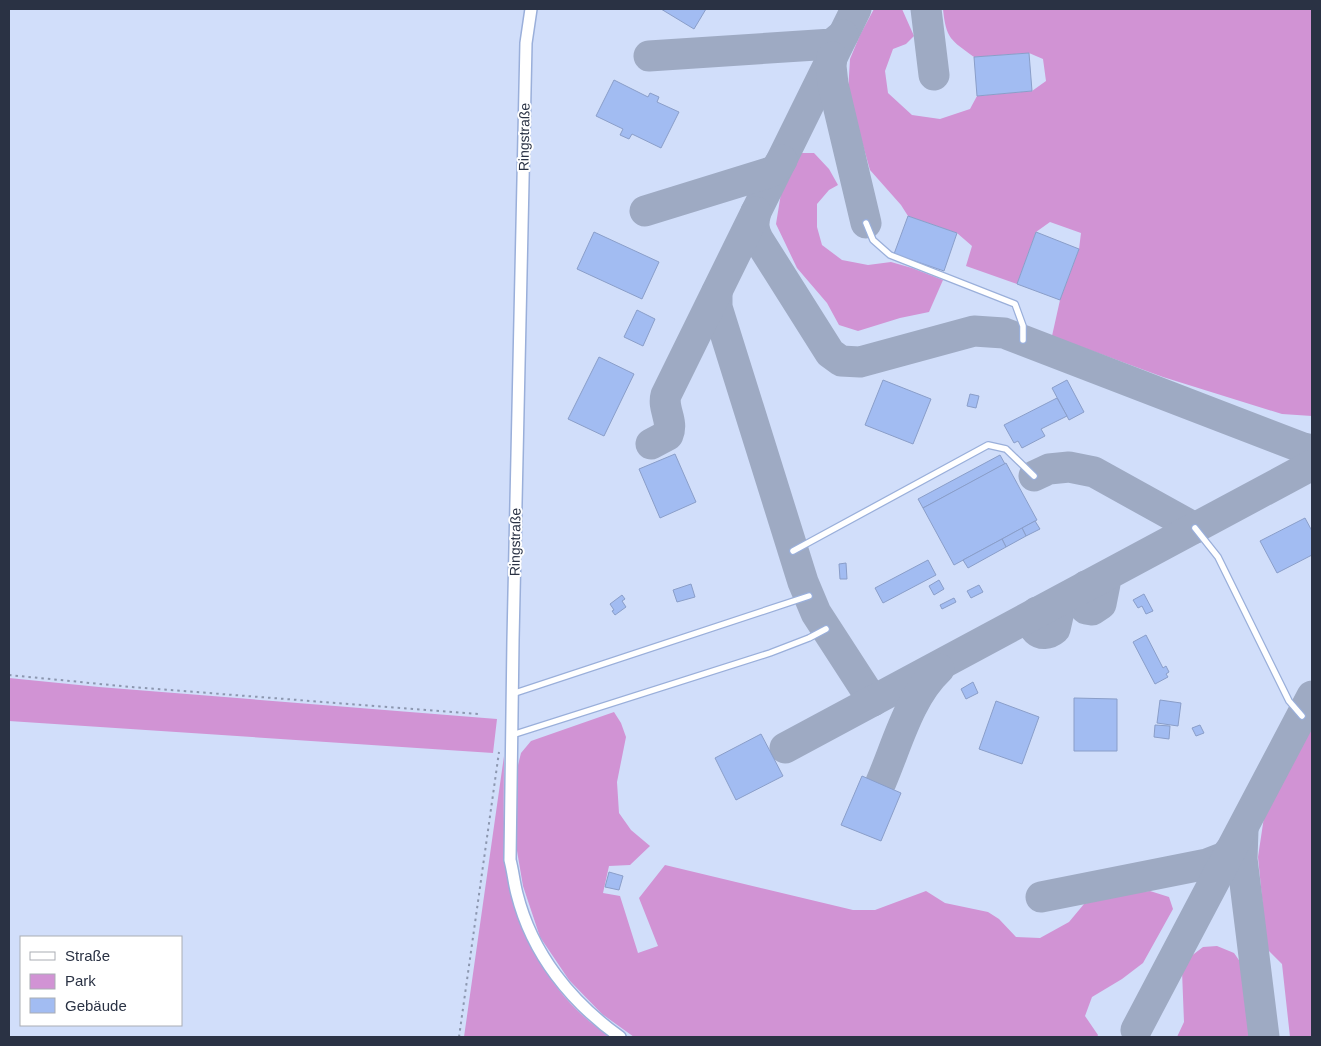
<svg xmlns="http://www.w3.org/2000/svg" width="1321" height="1046" font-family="Arial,sans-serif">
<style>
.green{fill:#d193d4}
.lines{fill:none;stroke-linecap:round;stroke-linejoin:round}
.taxiway{stroke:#9eaac3;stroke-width:31}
.building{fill:#a2bcf2;stroke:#8a9ec9}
.lane-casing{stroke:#9aafda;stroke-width:8}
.street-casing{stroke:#9aafda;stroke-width:14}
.path{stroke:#8c97af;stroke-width:2;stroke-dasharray:2.5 4;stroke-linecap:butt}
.lane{stroke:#fff;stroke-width:5.5}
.street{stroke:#fff;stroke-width:11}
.labels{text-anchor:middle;stroke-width:4;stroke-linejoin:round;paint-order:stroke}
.street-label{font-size:14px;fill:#2a3244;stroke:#fff}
</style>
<rect width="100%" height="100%" fill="#d1defa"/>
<g class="green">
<path d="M 874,9 L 902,9 L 914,36 L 906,44 L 893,49 L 885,71 L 888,93 L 912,115 L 940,119 L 970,109 L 977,96 L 1032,91 L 1046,81 L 1043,59 L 1029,53 L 974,57 C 951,40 946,39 943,9 L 1312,9 L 1312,416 L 1282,414 L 1163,377 L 1052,336 L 1060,300 L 1079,249 L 1081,233 L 1050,222 L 1036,232 L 1017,284 L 966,266 L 972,246 L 957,233 L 908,216 L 901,205 L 870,170 L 848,93 L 850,59 L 860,35 Z"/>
<polygon points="798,153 814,153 829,169 838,185 829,190 817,204 817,227 822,245 842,260 868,265 891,262 912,268 943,280 929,312 900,318 858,331 839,325 827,303 797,268 776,224 782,187"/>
<polygon points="9,678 99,687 497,719 493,753 9,721"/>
<polygon points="614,712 621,723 626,737 617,782 619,813 631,830 650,846 630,865 609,866 603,893 620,896 638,953 658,946 639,898 665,865 853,910 875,910 926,891 945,903 988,912 999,919 1016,937 1040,938 1069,922 1084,904 1115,895 1150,891 1169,897 1173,909 1143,963 1122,979 1092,997 1085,1016 1098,1035 1097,1037 634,1037 602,1014 569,980 540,937 523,886 516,845 517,769 521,753 531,741"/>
<polygon points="1312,724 1312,1037 1290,1037 1282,964 1267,949 1258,857 1264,817"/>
<path d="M 504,756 C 504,796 502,838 509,877 C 517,925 543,977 577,1010 C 587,1020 598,1028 609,1037 L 464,1037 Z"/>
<polygon points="1217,946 1234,953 1243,966 1252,1037 1177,1037 1184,1022 1182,971 1190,957 1203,947"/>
</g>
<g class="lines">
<g class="taxiway">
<path d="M 856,9 L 756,212 C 753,223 753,229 758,239 L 830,353 L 841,361 L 860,362 L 974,331 L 1004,333 L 1303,448 L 1312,450"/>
<polyline points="926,9 934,75"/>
<polyline points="649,56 832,44 843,35"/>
<polyline points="832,57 831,66 833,84 866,223"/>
<polyline points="645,211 771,172 776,169 782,160"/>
<polyline points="717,292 717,307 721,320 803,582 816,613 873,701"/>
<path d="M 651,444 L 668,435 C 674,421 662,409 666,395 L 756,212"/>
<polyline points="1034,476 1049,469 1069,467 1094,472 1195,528"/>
<polyline points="1086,586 1080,593 1079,602 1086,609 1092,610 1101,604 1105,584"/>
<path d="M 1037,612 C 1026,627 1041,641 1055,629 L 1060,607"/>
<polyline points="785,748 1312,465"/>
<path d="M 881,782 C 897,745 909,697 939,669"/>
<polyline points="1243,830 1242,859 1264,1037"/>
<polyline points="1041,897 1207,864 1225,857 1230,851"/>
<polyline points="1136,1030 1312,696"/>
</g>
</g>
<g class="building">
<polygon points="661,9 706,9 694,29"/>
<polygon points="1029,53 1032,91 977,96 974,57"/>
<polygon points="614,80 648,97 650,93 659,97 657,102 679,112 661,148 632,134 629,139 620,135 623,129 596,116"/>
<polygon points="908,216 957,233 944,271 894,254"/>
<polygon points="594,232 659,262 642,299 577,269"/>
<polygon points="1036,232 1079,249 1060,300 1017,284"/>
<polygon points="637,310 655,319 643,346 624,337"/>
<polygon points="599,357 634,374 604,436 568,419"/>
<polygon points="883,380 931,399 913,444 865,425"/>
<polygon points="1067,380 1084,412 1069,420 1052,388"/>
<polygon points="970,394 979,396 976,408 967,406"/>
<polygon points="1057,398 1067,416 1041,429 1045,436 1022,448 1018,441 1014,443 1004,425"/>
<polygon points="675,454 696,502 660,518 639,469"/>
<polygon points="1000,455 1005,464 923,508 918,499"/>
<polygon points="1006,463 1037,520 954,565 923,508"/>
<polygon points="1305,518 1312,531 1312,555 1277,573 1260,541"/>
<polygon points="1035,521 1040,529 1026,536 1022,528"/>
<polygon points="1022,528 1026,536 1006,547 1002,539"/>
<polygon points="1002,539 1006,547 968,568 963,560"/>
<polygon points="928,560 936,575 883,603 875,588"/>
<polygon points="846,563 847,579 840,579 839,564"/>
<polygon points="939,580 944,589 934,595 929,586"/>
<polygon points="691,584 695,597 677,602 673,590"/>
<polygon points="979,585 983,592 971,598 967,591"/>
<polygon points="1144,594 1153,611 1146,614 1142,606 1138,608 1133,600"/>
<polygon points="622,595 625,599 622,601 626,607 615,615 612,611 614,610 610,604"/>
<polygon points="954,598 956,602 942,609 940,605"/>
<polygon points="1146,635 1163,668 1166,666 1169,672 1166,674 1168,677 1155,684 1133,642"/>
<polygon points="973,682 978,693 966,699 961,689"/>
<polygon points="1074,698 1117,699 1117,751 1074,751"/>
<polygon points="1160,700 1181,703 1178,726 1157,723"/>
<polygon points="996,701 1039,717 1022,764 979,749"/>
<polygon points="1155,725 1170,726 1169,739 1154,737"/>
<polygon points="1200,725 1204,733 1196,736 1192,728"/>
<polygon points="761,734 783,776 736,800 715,758"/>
<polygon points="862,776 901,793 881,841 841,825"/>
<polygon points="609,872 623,876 619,890 605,887"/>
</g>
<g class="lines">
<g class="lane-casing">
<g id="lane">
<polyline points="866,223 873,240 890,255 1015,304 1023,326 1023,340"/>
<polyline points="1195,528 1218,557 1289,701 1302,716"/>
<polyline points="793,551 988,445 1006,449 1034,476"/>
<polyline points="512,694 809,596"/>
<polyline points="512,735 770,653 809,638 826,629"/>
</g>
</g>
<g class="street-casing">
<path id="street" d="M 531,9 L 526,43 L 513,640 L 510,860 C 513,871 514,883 517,894 C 532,954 571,1002 620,1037"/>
</g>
<g class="path">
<polyline points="9,675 131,687 478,714"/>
<polyline points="459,1037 499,752"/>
</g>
<use href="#lane" class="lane"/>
<use href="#street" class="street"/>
</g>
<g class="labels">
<g class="street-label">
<text transform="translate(524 137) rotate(-89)" y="5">Ringstraße</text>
<text transform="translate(515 542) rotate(-89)" y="5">Ringstraße</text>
</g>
</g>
<rect width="1321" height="1046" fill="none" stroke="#2a3244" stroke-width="20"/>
<rect x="20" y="936" width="162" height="90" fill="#ffffff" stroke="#aaadb4"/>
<rect x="30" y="952" width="25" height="8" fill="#ffffff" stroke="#aaadb4"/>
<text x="65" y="961" font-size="15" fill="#2a3244">Straße</text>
<rect x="30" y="974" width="25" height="15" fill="#d193d4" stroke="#aaadb4"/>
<text x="65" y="986" font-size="15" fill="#2a3244">Park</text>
<rect x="30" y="998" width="25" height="15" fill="#a2bcf2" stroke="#aaadb4"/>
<text x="65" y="1011" font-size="15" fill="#2a3244">Gebäude</text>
</svg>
